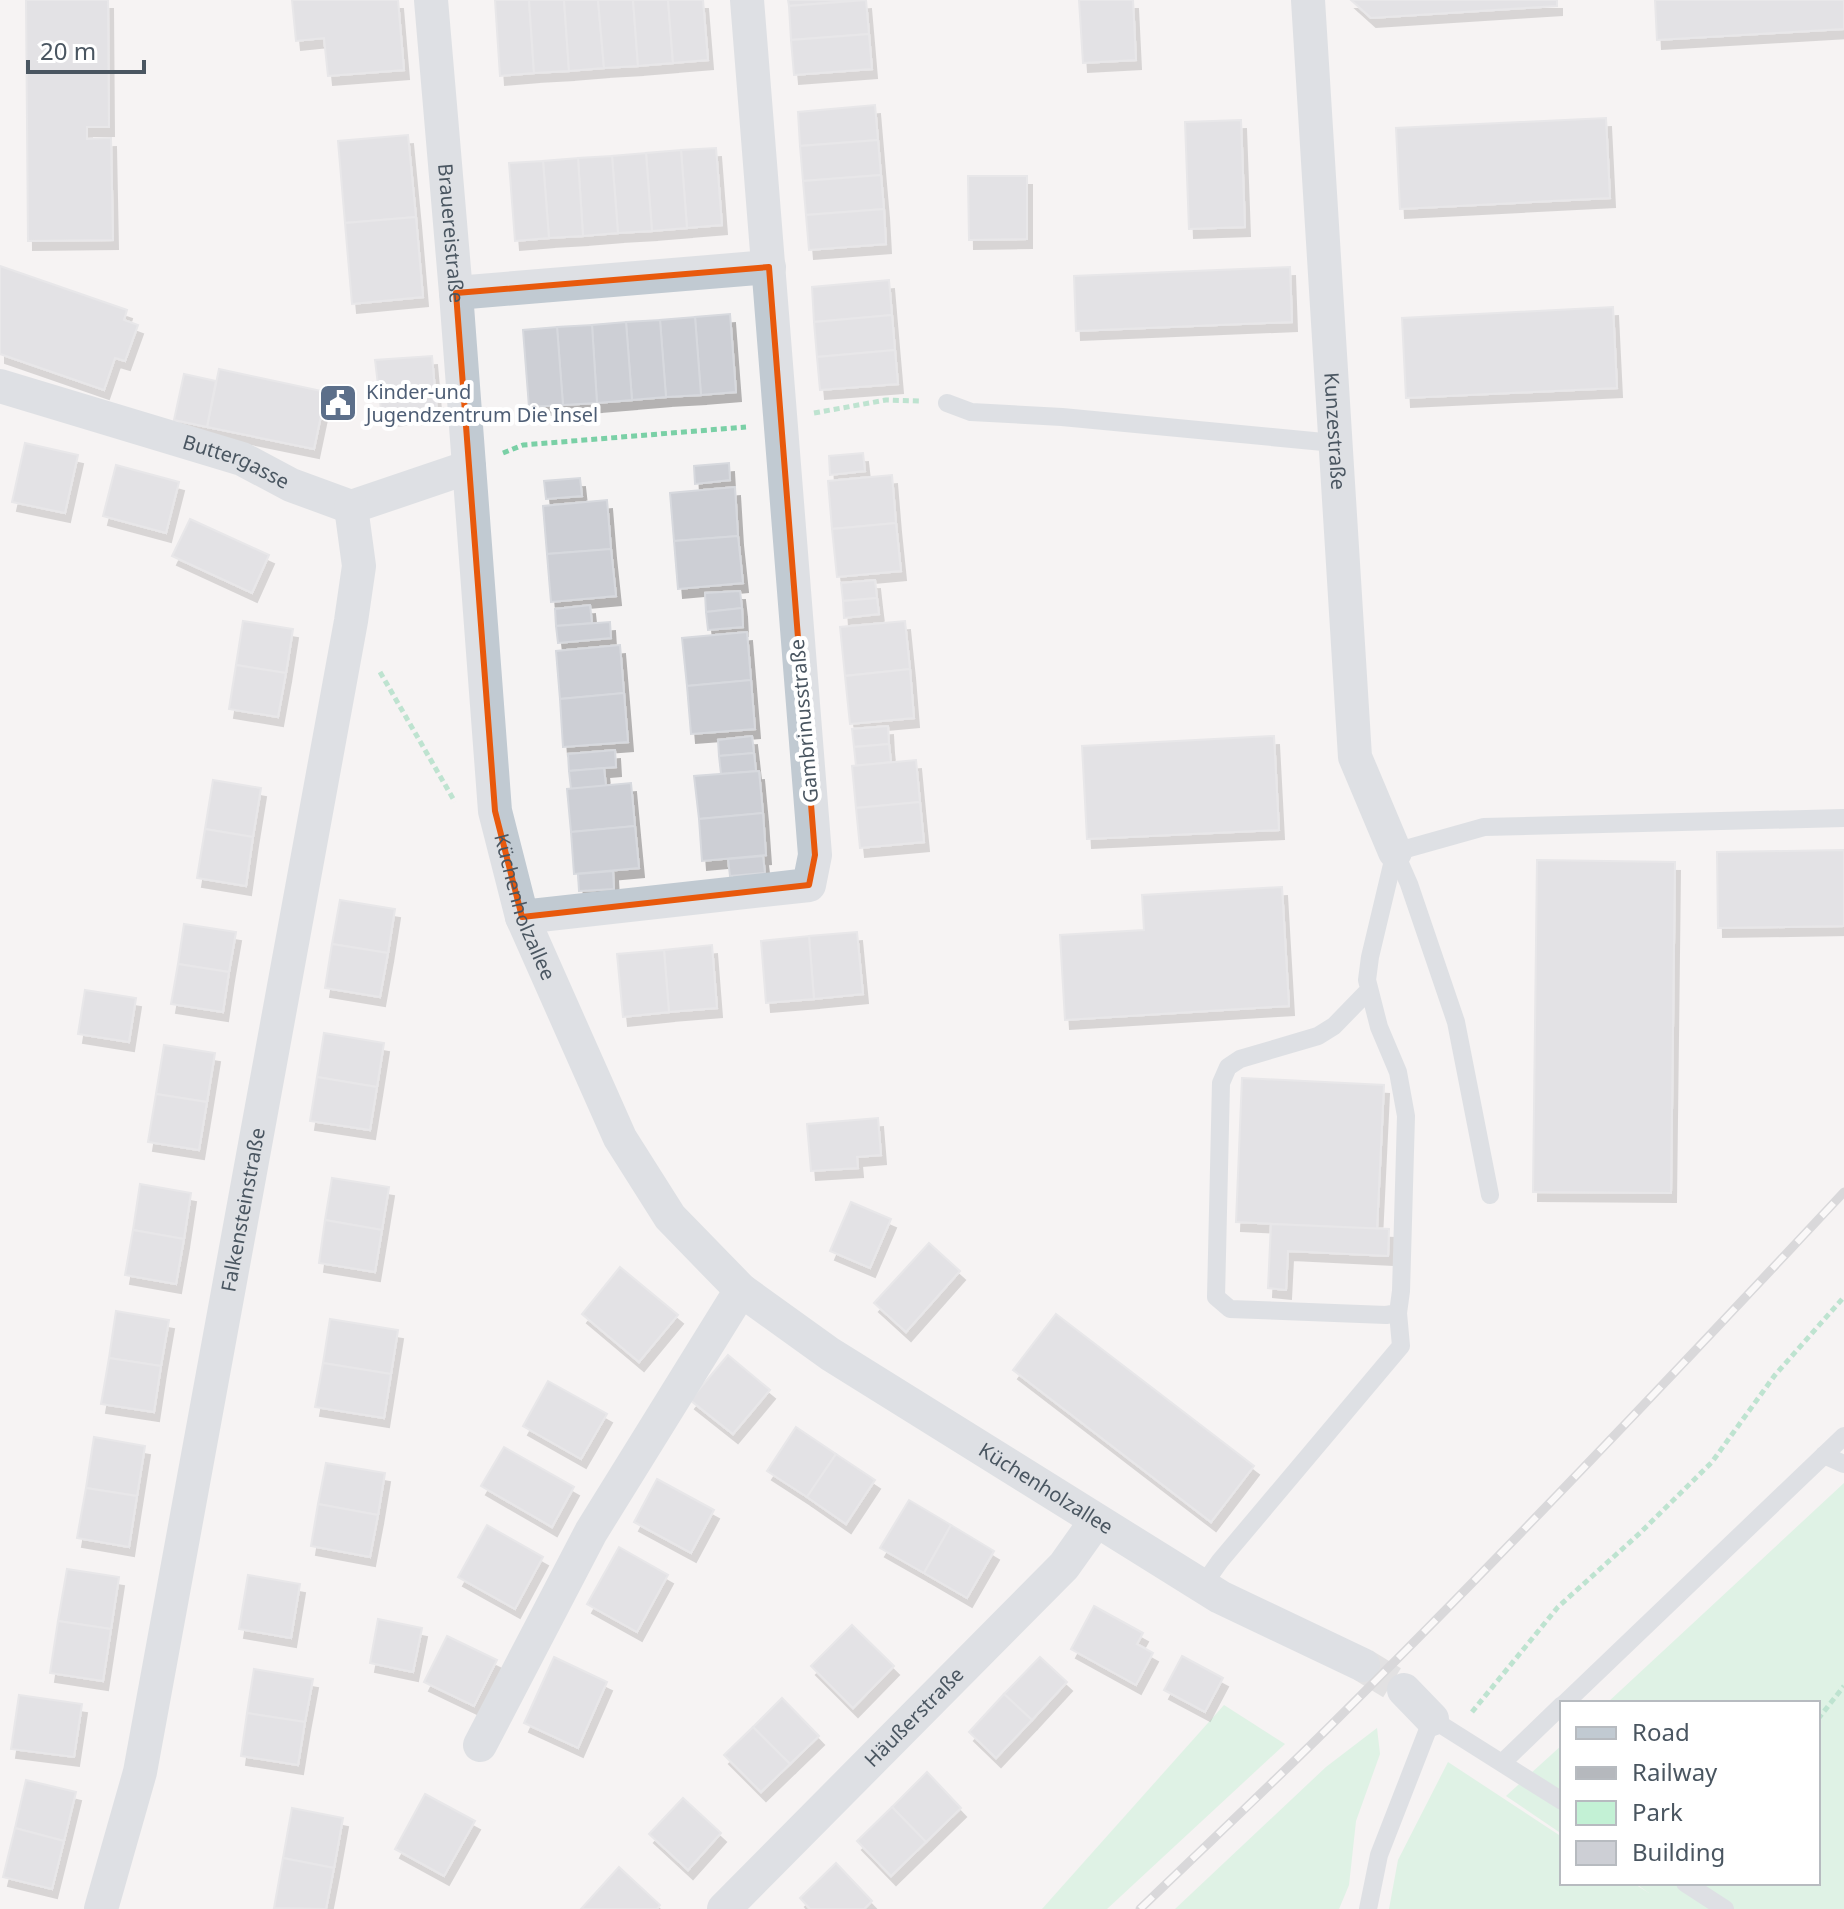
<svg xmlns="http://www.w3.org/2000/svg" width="1844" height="1909" font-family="'Noto Sans',sans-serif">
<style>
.green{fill:#c3f1d5}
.building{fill:#cdcfd5;stroke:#d7d9de;stroke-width:2;filter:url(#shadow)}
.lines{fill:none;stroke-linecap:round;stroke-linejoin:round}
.street-tunnel{stroke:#caccce;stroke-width:34;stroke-dasharray:34 17;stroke-linecap:butt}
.path{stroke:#7ad0a6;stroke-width:5;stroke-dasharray:6 4;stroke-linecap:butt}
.lane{stroke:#c1cad2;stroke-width:18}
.street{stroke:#c1cad2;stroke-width:34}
.rail-casing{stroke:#b5b8bd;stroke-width:9}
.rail{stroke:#fff;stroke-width:6;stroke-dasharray:18;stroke-linecap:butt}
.marked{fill:none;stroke:#e8590c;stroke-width:6;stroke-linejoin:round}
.labels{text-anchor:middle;stroke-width:8;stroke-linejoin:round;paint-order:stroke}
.street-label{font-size:20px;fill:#4a5661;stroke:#fff}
.service-label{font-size:20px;fill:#4e5e75;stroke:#fff;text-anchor:start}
</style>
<defs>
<filter id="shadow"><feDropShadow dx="5" dy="9" stdDeviation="0" flood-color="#0004"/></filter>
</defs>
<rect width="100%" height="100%" fill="#f5f3f3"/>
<g class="green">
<polygon points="1844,1483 1844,1909 1389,1909 1398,1860 1448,1762 1562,1837 1562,1883 1633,1883 1649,1893 1635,1883 1818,1883 1818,1703 1607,1703"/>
<polygon points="1224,1705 1285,1744 1107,1909 1042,1909"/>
<polygon points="1377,1728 1380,1754 1356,1821 1349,1885 1339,1909 1175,1909 1326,1767"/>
<polygon points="1562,1745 1562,1834 1506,1796"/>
</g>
<g class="building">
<polygon points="26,0 108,0 109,127 87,127 87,139 111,138 113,240 28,241"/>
<polygon points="292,0 398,0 404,70 328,76 324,38 296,41"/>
<polygon points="495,0 529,0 534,73 500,76"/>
<polygon points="529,0 564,0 569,71 534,73"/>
<polygon points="564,0 598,0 604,68 569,71"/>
<polygon points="598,0 633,0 638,66 604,68"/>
<polygon points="633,0 668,0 673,63 638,66"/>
<polygon points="668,0 703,0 708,60 673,63"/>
<polygon points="788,0 863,0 789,6"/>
<polygon points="866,0 869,34 791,40 789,6"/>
<polygon points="1079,0 1133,0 1136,60 1083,63"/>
<polygon points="1351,0 1557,0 1557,6 1371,18"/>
<polygon points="1655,0 1844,0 1844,29 1657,40"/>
<polygon points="869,34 872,69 794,75 791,40"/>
<polygon points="875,105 878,140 800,146 798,112"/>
<polygon points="1606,118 1610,198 1400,209 1396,128"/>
<polygon points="1241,120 1245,227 1189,229 1185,122"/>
<polygon points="408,135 416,217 345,223 338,141"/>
<polygon points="878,140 881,175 803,181 800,146"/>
<polygon points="716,148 722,225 687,228 681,150"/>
<polygon points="681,150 687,228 652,231 646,153"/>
<polygon points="646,153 652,231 618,233 612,156"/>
<polygon points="612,156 618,233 583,236 578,158"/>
<polygon points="578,158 583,236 549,238 543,161"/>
<polygon points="543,161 549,238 515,241 509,163"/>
<polygon points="881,175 884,209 806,215 803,181"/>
<polygon points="968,176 1027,176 1027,239 969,240"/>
<polygon points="884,209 886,244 809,250 806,215"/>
<polygon points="416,217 423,297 352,304 345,223"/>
<polygon points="0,266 127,310 124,320 138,325 125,361 115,358 104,390 0,354"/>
<polygon points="1290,267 1292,322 1076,331 1074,276"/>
<polygon points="889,280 892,315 814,322 812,287"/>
<polygon points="1613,307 1617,388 1406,398 1402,318"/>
<polygon points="730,314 736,392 701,395 695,317"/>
<polygon points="892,315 895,350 817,357 814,322"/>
<polygon points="695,317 701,395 666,397 660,320"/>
<polygon points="660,320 666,397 632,400 626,322"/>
<polygon points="626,322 632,400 597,403 592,325"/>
<polygon points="592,325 597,403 563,405 557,327"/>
<polygon points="557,327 563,405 529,407 523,330"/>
<polygon points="895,350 898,384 820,390 817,357"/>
<polygon points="432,356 437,412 382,418 375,360"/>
<polygon points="219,369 326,392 314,449 207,427"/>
<polygon points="184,374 216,381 207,427 174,420"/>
<polygon points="25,443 78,455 65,513 12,502"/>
<polygon points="863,453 865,471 830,475 829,456"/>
<polygon points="729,463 730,480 695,484 694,466"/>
<polygon points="116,465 179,482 166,533 103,516"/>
<polygon points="892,475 896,523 832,529 828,481"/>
<polygon points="580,478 582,496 546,499 544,481"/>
<polygon points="735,487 738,536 674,541 670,493"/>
<polygon points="607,500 611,549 547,554 543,506"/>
<polygon points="190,519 269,555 252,593 172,556"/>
<polygon points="896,523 901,571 837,577 832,529"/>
<polygon points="738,536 743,583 678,589 674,541"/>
<polygon points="611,549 616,596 551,602 547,554"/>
<polygon points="875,580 877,598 843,601 841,583"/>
<polygon points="740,591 742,608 706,612 705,593"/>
<polygon points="877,598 879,614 844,618 843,601"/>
<polygon points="590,605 592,623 556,626 555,609"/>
<polygon points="742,608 743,627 708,630 706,612"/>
<polygon points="243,621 293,629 286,673 236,665"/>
<polygon points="905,621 910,669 845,676 840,627"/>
<polygon points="610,622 611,638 558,643 556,626"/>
<polygon points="747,632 751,680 687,686 682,638"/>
<polygon points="620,645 624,693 560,699 556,651"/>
<polygon points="236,665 286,673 278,717 229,709"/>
<polygon points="910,669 914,718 850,724 845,676"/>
<polygon points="751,680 755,729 691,734 687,686"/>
<polygon points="624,693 628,742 563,747 560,699"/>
<polygon points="888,726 889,744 854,747 852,729"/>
<polygon points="752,736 754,753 719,756 718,740"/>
<polygon points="1274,736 1279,830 1087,839 1082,746"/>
<polygon points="889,744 891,762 856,766 854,747"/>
<polygon points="615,750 616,767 569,771 568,754"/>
<polygon points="754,753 756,771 721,774 719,756"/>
<polygon points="916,760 920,802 856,808 852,766"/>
<polygon points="604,768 606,786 571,789 569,771"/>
<polygon points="759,771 763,813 699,819 694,776"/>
<polygon points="213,780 261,788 253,837 205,829"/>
<polygon points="631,783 635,826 571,832 567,789"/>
<polygon points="920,802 924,842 860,848 856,808"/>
<polygon points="763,813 766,855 702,861 699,819"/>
<polygon points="635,826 639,868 574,874 571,832"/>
<polygon points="205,829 253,837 246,886 197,878"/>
<polygon points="1844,850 1844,926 1718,928 1717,852"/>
<polygon points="763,856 765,873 730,876 728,859"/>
<polygon points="1537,860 1675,862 1671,1193 1533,1192"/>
<polygon points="613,871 614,889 579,891 578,874"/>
<polygon points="1282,887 1289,1006 1065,1020 1060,935 1144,930 1142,895"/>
<polygon points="340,900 395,909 388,953 332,944"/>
<polygon points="184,924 236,932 229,972 178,964"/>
<polygon points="857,932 863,994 814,999 809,936"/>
<polygon points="809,936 814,999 766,1003 761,941"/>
<polygon points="332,944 388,953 380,997 325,988"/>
<polygon points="712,945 717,1008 669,1012 664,950"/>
<polygon points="664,950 669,1012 623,1017 617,954"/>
<polygon points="178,964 229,972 223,1012 171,1004"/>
<polygon points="85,990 136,998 129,1042 78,1034"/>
<polygon points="324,1033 384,1043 377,1087 317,1077"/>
<polygon points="164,1045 215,1053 207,1102 156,1094"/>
<polygon points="317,1077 377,1087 370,1130 310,1121"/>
<polygon points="1242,1078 1384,1085 1377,1229 1236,1222"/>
<polygon points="156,1094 207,1102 199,1150 148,1142"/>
<polygon points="878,1118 881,1155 857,1157 858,1168 811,1171 807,1124"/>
<polygon points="332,1178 389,1187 382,1230 325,1220"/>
<polygon points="140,1184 191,1193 184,1239 133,1230"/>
<polygon points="851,1202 891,1219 870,1268 830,1251"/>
<polygon points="325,1220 382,1230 375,1272 319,1263"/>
<polygon points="1271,1224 1389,1229 1388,1256 1288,1251 1286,1290 1268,1288"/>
<polygon points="133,1230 184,1239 176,1284 125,1275"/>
<polygon points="929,1243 960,1271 906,1332 874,1303"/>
<polygon points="620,1267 678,1315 639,1362 582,1314"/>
<polygon points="116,1311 169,1320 161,1366 109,1358"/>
<polygon points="1056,1314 1254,1466 1211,1522 1013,1370"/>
<polygon points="330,1319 398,1330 391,1374 323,1363"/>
<polygon points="728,1355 770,1390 733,1434 690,1400"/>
<polygon points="109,1358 161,1366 154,1412 101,1404"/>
<polygon points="323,1363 391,1374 384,1418 315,1407"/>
<polygon points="548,1381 607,1414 581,1459 523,1426"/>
<polygon points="796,1427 836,1454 807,1497 767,1471"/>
<polygon points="94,1437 145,1446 137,1496 86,1488"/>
<polygon points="504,1447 574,1487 552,1527 481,1486"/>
<polygon points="836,1454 875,1480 846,1524 807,1497"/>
<polygon points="326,1463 385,1473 378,1515 318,1504"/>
<polygon points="657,1479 714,1510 691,1553 634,1522"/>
<polygon points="86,1488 137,1496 129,1547 77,1538"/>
<polygon points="909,1500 951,1525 924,1573 880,1548"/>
<polygon points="318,1504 378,1515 370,1557 311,1546"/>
<polygon points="487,1525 543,1557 515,1609 458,1577"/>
<polygon points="951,1525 994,1551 967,1598 924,1573"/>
<polygon points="619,1547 668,1575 637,1632 587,1604"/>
<polygon points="67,1569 119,1577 111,1629 58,1621"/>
<polygon points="248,1575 300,1584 291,1638 239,1629"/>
<polygon points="1094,1606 1143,1633 1137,1644 1153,1653 1136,1685 1071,1649"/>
<polygon points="378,1619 422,1628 413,1672 370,1663"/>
<polygon points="58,1621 111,1629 103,1681 50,1673"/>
<polygon points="852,1625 894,1666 853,1708 811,1666"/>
<polygon points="447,1636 497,1660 474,1706 424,1682"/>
<polygon points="1182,1656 1223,1678 1205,1712 1164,1690"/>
<polygon points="554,1657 607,1682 578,1748 524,1723"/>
<polygon points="1040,1657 1067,1682 1032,1720 1004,1694"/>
<polygon points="254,1669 313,1679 305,1722 247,1713"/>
<polygon points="1004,1694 1032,1720 996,1758 969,1732"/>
<polygon points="19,1695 82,1704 74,1757 11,1749"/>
<polygon points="782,1698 819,1736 790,1764 753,1727"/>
<polygon points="247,1713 305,1722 298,1765 241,1756"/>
<polygon points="753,1727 790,1764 761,1792 724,1755"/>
<polygon points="927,1772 961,1808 926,1842 892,1807"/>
<polygon points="26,1780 76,1792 64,1841 15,1828"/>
<polygon points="425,1794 475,1821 444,1876 395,1849"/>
<polygon points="683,1798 721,1833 688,1870 649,1834"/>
<polygon points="892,1807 926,1842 891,1876 857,1841"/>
<polygon points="292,1808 343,1818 334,1868 283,1858"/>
<polygon points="15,1828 64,1841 52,1889 3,1877"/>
<polygon points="283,1858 334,1868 326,1909 274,1908"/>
<polygon points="836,1863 872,1901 864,1909 810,1909 800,1898"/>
<polygon points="619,1867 660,1905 657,1909 581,1909"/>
</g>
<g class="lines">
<polyline class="street-tunnel" points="1363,1665 1404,1690"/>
<g class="path">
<polyline points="814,413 886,400 919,401"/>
<polyline points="503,453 523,445 746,427"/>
<polyline points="380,672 455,802"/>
<polyline points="1472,1712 1558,1607 1640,1533 1712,1462 1775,1375 1844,1297"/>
<polyline points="1818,1719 1844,1686"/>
</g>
<g class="lane">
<polyline points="947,403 971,412 1062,417 1334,443"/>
<polyline points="1395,852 1484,827 1844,818"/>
<polyline points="1395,852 1409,884 1456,1022 1490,1195"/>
<polyline points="1368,991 1334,1026 1318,1036 1240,1059 1228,1067 1221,1083 1216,1297 1230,1309 1386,1315 1398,1313 1401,1291 1406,1116 1398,1072 1379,1027 1367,980 1370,957 1395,852"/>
<polyline points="1824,1455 1844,1464"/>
<polyline points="1203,1585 1220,1561 1401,1346 1398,1313"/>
<polyline points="1565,1703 1844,1436"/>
<polyline points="1503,1762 1562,1705"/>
<polyline points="1685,1883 1725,1909"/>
<polyline points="1368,1909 1379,1855 1432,1719 1562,1801"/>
</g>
<g class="street">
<path id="s1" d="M 431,0 L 456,293 L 495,811 L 522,917 L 620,1138 L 670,1217 L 741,1290 L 830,1354 L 1220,1597 L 1363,1665"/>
<path id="s2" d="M 1308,0 L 1355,757 L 1395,852"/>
<polyline points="456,293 769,267"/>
<path id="s3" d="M 0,386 L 242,459 L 291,485 L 351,507 L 469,467"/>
<polyline points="522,917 809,885 815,855 747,0"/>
<polyline points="1404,1690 1432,1719"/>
<polyline points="480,1745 591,1532 741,1290"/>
<path id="s4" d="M 101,1909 L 140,1772 L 351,621 L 359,566 L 351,507"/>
<path id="s5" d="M 724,1909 L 1064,1566 L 1096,1521"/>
</g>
<g class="rail-casing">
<path id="rail" d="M 1140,1909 C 1199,1852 1260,1795 1319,1737 C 1498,1560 1672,1376 1844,1192"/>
</g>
<use href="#rail" class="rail"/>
</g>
<path d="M0 0H1844V1909H0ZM 769,267 L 815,855 L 809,885 L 522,917 L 495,811 L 456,293 Z" fill="#f5f3f3" fill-opacity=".55" fill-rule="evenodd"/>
<path class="marked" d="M 769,267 L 815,855 L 809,885 L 522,917 L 495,811 L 456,293 Z"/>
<defs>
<g id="civic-square" transform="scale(2)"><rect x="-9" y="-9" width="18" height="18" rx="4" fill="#5c6f8a" stroke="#fff"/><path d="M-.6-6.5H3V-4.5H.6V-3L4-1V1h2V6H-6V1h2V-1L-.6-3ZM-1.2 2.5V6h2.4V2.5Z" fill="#fff"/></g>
</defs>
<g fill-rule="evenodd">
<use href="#civic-square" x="338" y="403"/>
</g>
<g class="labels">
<g class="street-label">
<text dy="7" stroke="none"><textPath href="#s1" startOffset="234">Brauereistraße</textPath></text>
<text dy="7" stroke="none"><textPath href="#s2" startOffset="432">Kunzestraße</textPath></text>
<text dy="7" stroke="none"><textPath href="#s3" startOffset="248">Buttergasse</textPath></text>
<text transform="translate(804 721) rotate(-95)" y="7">Gambrinusstraße</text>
<text dy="7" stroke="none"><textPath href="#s1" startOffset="914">Küchenholzallee</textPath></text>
<text dy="7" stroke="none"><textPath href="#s4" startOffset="714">Falkensteinstraße</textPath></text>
<text dy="7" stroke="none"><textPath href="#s1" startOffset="1724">Küchenholzallee</textPath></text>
<text dy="7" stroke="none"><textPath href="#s5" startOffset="270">Häußerstraße</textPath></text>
</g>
<g class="service-label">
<text x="366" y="399">Kinder-und<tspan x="366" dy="23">Jugendzentrum Die Insel</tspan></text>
</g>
</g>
<rect x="1560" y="1701" width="260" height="184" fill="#ffffff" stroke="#b7bbc0" stroke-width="2"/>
<rect x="1576" y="1727" width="40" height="12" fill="#c1cad2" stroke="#b7bbc0" stroke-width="2"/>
<text x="1632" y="1741" font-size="24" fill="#4a5661">Road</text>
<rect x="1576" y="1767" width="40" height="12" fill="#b5b8bd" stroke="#b7bbc0" stroke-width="2"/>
<text x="1632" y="1781" font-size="24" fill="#4a5661">Railway</text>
<rect x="1576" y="1801" width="40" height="24" fill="#c3f1d5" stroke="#b7bbc0" stroke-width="2"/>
<text x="1632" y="1821" font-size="24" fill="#4a5661">Park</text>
<rect x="1576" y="1841" width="40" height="24" fill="#cdcfd5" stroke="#b7bbc0" stroke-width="2"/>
<text x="1632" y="1861" font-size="24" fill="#4a5661">Building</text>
<path d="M28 60v12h116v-12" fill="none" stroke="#4a5661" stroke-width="4"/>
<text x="40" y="60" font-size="24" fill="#4a5661" stroke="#ffffff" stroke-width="6" paint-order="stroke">20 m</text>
</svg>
